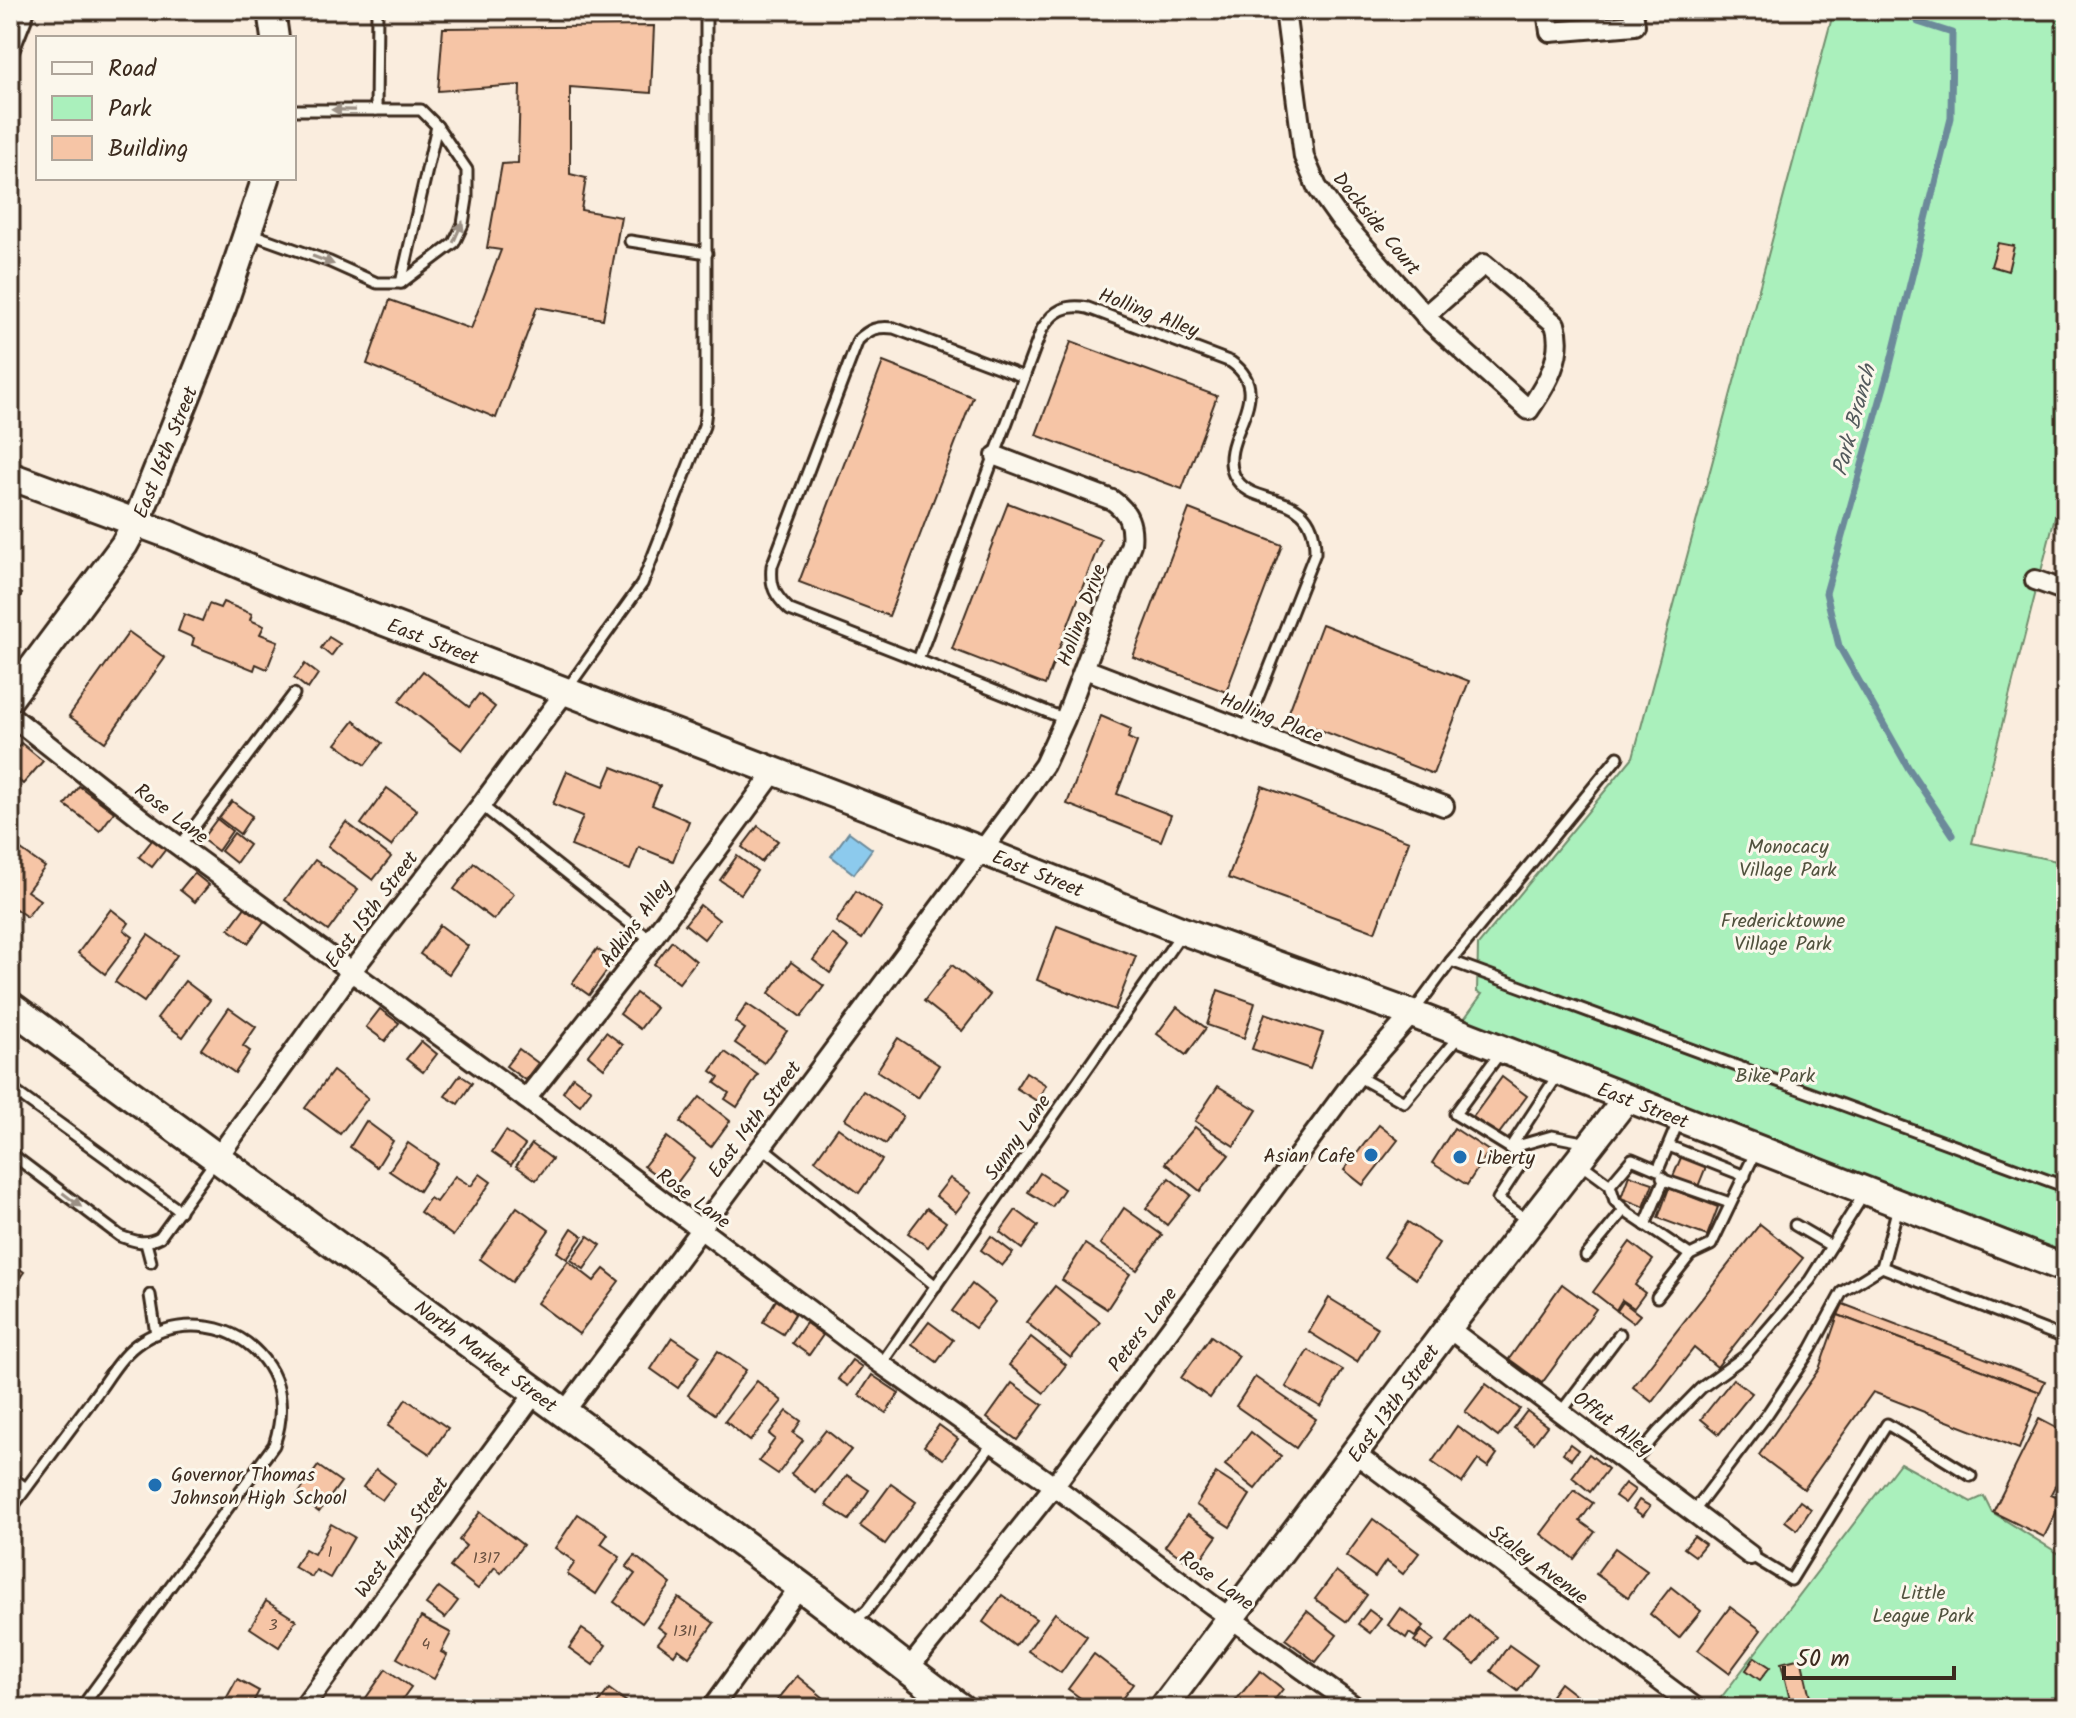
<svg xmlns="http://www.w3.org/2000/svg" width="2076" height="1718" font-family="Kalam,sans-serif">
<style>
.green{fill:#aaf0bc;stroke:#728d6d;stroke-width:2}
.water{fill:#8ccaed;stroke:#6c8a9a;stroke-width:2}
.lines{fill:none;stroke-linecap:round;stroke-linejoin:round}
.stream{stroke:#6c8a9a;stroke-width:7}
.building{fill:#f6c5a6;stroke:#3b2a1e;stroke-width:2}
.lane-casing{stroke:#3b2a1e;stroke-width:15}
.street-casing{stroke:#3b2a1e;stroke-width:24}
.secondary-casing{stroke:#3b2a1e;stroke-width:32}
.primary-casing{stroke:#3b2a1e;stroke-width:34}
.lane{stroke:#fbf7ec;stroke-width:9}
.street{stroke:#fbf7ec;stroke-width:18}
.secondary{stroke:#fbf7ec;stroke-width:26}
.primary{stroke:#fbf7ec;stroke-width:28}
.oneway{fill:#9b9085}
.poi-dot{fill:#1f6fb2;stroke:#fbf7ec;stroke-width:3}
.labels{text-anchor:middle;stroke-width:6;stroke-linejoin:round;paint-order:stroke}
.number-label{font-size:16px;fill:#6a5140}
.street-label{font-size:20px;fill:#3b2a1e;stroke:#fbf7ec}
.park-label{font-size:20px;fill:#51523e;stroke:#fbf7ec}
.poi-label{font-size:20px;fill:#3b2a1e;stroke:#fbf7ec;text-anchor:start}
.water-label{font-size:22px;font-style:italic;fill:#535a5c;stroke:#fbf7ec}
</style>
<rect width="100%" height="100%" fill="#faedde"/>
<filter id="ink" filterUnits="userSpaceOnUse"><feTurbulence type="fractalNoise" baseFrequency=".0125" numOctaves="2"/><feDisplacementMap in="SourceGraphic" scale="16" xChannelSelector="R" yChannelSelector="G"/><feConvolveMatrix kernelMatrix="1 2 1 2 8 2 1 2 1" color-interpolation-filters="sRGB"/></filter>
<g filter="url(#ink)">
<g class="green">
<polygon points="1834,10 2066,10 2066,473 1972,843 2066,863 2066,1246 2048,1250 1454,1033 1482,994 1477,992 1478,945 1633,757"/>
<polygon points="1900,1463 1971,1502 1984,1496 1992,1512 2066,1558 2066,1708 1723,1708 1717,1703"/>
</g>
<polygon class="water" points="849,832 872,849 854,874 831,856"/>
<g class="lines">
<polyline class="stream" points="1917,10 1918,22 1952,33 1951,118 1889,369 1826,593 1839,646 1909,769 1953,835"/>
</g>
<g class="building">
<polygon points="654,26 651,93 570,87 570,174 586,178 581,210 621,217 603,319 537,307 496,418 367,364 390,300 471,329 501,250 487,248 502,164 518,163 520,85 438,91 443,28"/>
<polygon points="1998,243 2014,246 2008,271 1991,266"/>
<polygon points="1071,342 1217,396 1182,489 1036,435"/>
<polygon points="883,362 973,397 889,616 799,582"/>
<polygon points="1008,503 1101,539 1045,685 952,649"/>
<polygon points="1189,509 1282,545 1226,692 1133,657"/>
<polygon points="10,585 22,594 10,609"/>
<polygon points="223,602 252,614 250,620 264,626 260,634 278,641 267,669 256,664 254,670 192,645 194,638 178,631 184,614 202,621 209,604 220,608"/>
<polygon points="1322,624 1469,681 1433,774 1287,717"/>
<polygon points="129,632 165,658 105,742 69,716"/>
<polygon points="329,637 340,644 331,656 321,648"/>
<polygon points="305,664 318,674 308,689 294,678"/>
<polygon points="423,671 469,707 479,694 495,707 462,750 399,701"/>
<polygon points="1101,716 1131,729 1128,738 1137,742 1117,794 1171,815 1161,841 1067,804"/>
<polygon points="354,721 382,743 365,765 336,744"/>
<polygon points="21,743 43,761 23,784 10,773 10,757"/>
<polygon points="612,767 660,786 652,805 689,821 673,861 639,847 630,870 571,846 583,816 553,804 567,771 604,786"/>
<polygon points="79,786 114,812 100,831 65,805"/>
<polygon points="1262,786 1409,841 1375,932 1228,878"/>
<polygon points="387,788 417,810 391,846 361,824"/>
<polygon points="232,801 252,816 240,834 219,818"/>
<polygon points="217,819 232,831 218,851 202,839"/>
<polygon points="346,822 391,857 373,880 328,846"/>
<polygon points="758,826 778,841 761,862 742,847"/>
<polygon points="234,833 249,845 236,863 221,851"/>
<polygon points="153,839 166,849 152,867 139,857"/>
<polygon points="21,850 45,867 27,891 40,900 27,917 10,905 10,865"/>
<polygon points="737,856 757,871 741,894 720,880"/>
<polygon points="315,860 358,890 328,931 285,900"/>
<polygon points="474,863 514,894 494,920 454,889"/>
<polygon points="194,873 209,885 195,902 180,890"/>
<polygon points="856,891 882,908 862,939 836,922"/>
<polygon points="700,905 719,920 704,939 685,924"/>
<polygon points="246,906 265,920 248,943 229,929"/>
<polygon points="111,909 129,923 124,930 133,937 105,974 78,953"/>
<polygon points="440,925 468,946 449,974 420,954"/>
<polygon points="1057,926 1136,956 1115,1010 1037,980"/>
<polygon points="832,934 849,947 830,973 813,960"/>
<polygon points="148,935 177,955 144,1002 115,982"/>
<polygon points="672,941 696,961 679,983 654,964"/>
<polygon points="597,949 614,961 589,995 572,983"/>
<polygon points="791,962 824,986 801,1017 769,993"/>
<polygon points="952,965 990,995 962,1031 924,1001"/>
<polygon points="185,981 210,1000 183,1037 157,1018"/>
<polygon points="1218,990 1255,1003 1244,1038 1207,1025"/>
<polygon points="636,993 656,1008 640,1029 620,1014"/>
<polygon points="747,1004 787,1031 764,1063 735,1043 745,1029 735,1022"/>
<polygon points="1177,1007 1206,1028 1186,1055 1157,1034"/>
<polygon points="229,1008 256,1027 243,1046 250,1051 235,1073 201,1049"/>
<polygon points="380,1009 399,1023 385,1041 366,1027"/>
<polygon points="1265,1013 1323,1033 1310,1069 1252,1049"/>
<polygon points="606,1032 623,1045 604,1068 588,1055"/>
<polygon points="898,1038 939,1065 918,1098 877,1071"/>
<polygon points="421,1041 437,1054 423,1072 406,1059"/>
<polygon points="519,1049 538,1063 525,1080 506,1066"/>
<polygon points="725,1052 758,1075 737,1107 725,1099 729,1093 715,1083 719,1077 711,1071"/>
<polygon points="333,1071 368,1098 340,1134 305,1108"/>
<polygon points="1026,1072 1046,1085 1037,1101 1016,1088"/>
<polygon points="460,1075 472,1083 458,1104 445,1096"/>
<polygon points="573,1077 591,1090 580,1105 563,1092"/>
<polygon points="1502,1077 1527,1096 1498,1135 1473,1117"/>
<polygon points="1218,1086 1257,1110 1234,1146 1195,1121"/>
<polygon points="863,1091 903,1116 886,1144 845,1119"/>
<polygon points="700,1097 730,1121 711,1147 680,1122"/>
<polygon points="366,1121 393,1141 377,1167 350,1147"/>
<polygon points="1379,1125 1398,1140 1363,1185 1344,1170"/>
<polygon points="1195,1127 1229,1155 1200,1191 1165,1163"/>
<polygon points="838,1128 882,1160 859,1193 815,1160"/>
<polygon points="1454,1128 1489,1151 1467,1185 1432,1163"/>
<polygon points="506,1131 525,1145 511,1165 492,1152"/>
<polygon points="667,1137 695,1159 673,1188 644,1166"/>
<polygon points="408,1143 437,1163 419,1191 389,1171"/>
<polygon points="532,1144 552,1159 536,1180 516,1166"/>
<polygon points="1682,1155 1707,1164 1697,1189 1672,1179"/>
<polygon points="1040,1173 1064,1189 1052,1207 1028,1192"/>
<polygon points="480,1174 491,1182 453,1236 420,1212 430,1198 436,1202 455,1176 471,1186"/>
<polygon points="1629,1175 1653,1183 1644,1207 1621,1198"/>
<polygon points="950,1178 971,1193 956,1212 936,1196"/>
<polygon points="1169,1178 1191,1195 1167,1225 1146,1208"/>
<polygon points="1669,1188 1718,1207 1707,1236 1658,1218"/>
<polygon points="517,1207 549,1230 512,1282 480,1259"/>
<polygon points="927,1208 946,1222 928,1247 908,1233"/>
<polygon points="1124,1208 1162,1235 1137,1270 1100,1244"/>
<polygon points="1016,1210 1038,1226 1022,1249 1000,1232"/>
<polygon points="1408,1222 1439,1243 1416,1279 1384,1257"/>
<polygon points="1760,1224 1803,1258 1717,1367 1694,1348 1652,1402 1633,1387"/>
<polygon points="572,1228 583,1236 567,1259 557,1252"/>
<polygon points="588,1236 601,1245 584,1269 571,1260"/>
<polygon points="991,1236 1013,1253 1002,1266 981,1250"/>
<polygon points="1630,1242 1653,1260 1635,1285 1645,1293 1634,1308 1622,1300 1616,1310 1593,1292"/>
<polygon points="1085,1244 1130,1274 1107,1309 1062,1280"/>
<polygon points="568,1261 594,1281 604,1269 619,1281 579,1334 537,1303"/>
<polygon points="10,1262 24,1272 10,1291"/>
<polygon points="972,1284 995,1302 975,1328 952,1311"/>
<polygon points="1562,1284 1596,1309 1542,1383 1509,1359"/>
<polygon points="1055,1286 1100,1322 1071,1358 1026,1322"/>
<polygon points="1329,1298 1378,1328 1357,1362 1309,1332"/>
<polygon points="776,1300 796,1312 783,1334 763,1322"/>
<polygon points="1623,1302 1640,1315 1633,1323 1617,1311"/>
<polygon points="1843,1304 2045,1381 2040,1392 1838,1315"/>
<polygon points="1838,1315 2040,1392 2019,1449 1873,1392 1804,1489 1759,1455 1819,1369"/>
<polygon points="929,1322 953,1340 937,1362 912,1344"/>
<polygon points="806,1323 823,1335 809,1355 792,1343"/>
<polygon points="1211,1336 1239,1356 1210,1398 1181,1378"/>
<polygon points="672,1337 700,1356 678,1388 651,1369"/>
<polygon points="1031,1337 1066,1365 1044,1393 1009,1365"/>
<polygon points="1308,1350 1343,1370 1321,1407 1286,1387"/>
<polygon points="718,1351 746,1370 715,1414 688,1395"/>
<polygon points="852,1360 862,1367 848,1386 838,1379"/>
<polygon points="872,1375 899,1393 886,1413 859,1395"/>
<polygon points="1255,1377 1316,1419 1296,1448 1236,1406"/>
<polygon points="1733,1379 1752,1393 1719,1434 1701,1419"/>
<polygon points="757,1381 782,1401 750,1441 725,1421"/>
<polygon points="1012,1383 1043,1405 1017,1440 987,1418"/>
<polygon points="1486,1384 1520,1409 1498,1437 1465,1412"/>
<polygon points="406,1399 448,1428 430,1454 388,1426"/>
<polygon points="787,1411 801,1421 793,1433 803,1440 778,1474 759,1461 775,1439 769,1434"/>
<polygon points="1527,1411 1547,1426 1534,1443 1514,1428"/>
<polygon points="2039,1419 2066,1433 2066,1464 2051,1494 2063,1499 2044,1537 1993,1512"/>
<polygon points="939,1425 958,1439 943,1459 924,1446"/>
<polygon points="1457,1426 1497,1454 1488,1467 1478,1460 1462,1483 1432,1462"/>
<polygon points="826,1430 851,1450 816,1493 791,1474"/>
<polygon points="1251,1432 1281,1456 1255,1489 1225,1465"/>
<polygon points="1570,1444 1578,1450 1571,1459 1563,1453"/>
<polygon points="1589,1454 1608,1469 1590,1492 1572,1477"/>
<polygon points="318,1466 341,1482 319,1512 297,1496"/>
<polygon points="376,1469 395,1483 382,1500 363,1487"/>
<polygon points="1216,1473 1250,1495 1230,1527 1196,1505"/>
<polygon points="847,1475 869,1490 849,1520 826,1505"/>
<polygon points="1625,1483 1635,1490 1625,1503 1615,1496"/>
<polygon points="891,1484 916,1502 885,1544 860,1526"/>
<polygon points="1574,1490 1593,1503 1580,1521 1595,1532 1574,1559 1541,1534"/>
<polygon points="1639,1500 1650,1506 1643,1516 1633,1509"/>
<polygon points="1800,1501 1811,1509 1797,1530 1785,1521"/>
<polygon points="480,1512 523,1545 501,1573 495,1567 478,1589 450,1567 466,1546 459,1540"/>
<polygon points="578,1514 608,1534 601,1544 620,1557 596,1594 567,1574 575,1562 555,1548"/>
<polygon points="1187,1515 1217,1536 1195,1567 1165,1546"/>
<polygon points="1373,1519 1419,1553 1403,1574 1386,1561 1375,1577 1346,1556"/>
<polygon points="331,1524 354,1537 330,1578 316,1570 312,1577 294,1567 305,1549 314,1554"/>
<polygon points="1694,1536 1705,1544 1695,1556 1684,1548"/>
<polygon points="1615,1548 1647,1571 1628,1597 1596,1574"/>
<polygon points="635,1556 671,1584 642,1623 614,1602 635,1574 626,1567"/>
<polygon points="1336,1571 1367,1595 1347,1622 1315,1599"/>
<polygon points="439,1587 458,1601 445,1618 426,1604"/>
<polygon points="1671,1587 1701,1611 1679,1638 1650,1614"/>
<polygon points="1002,1595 1036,1619 1015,1646 983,1622"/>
<polygon points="679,1598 714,1623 689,1657 678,1649 674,1655 658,1643 666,1633 658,1627"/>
<polygon points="266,1601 296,1620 279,1647 250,1628"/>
<polygon points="1730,1607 1761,1630 1729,1673 1698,1650"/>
<polygon points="1400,1608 1424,1626 1415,1637 1409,1633 1406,1638 1388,1625"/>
<polygon points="1369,1610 1381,1619 1370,1633 1358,1624"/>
<polygon points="1307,1611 1337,1635 1316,1662 1285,1639"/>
<polygon points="1055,1613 1087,1636 1061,1673 1028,1651"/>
<polygon points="1469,1615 1496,1637 1475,1664 1447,1642"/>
<polygon points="421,1617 451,1633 441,1652 447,1655 434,1679 397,1658"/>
<polygon points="582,1629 606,1645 593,1665 569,1648"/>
<polygon points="1422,1631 1434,1640 1426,1650 1414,1641"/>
<polygon points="1509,1645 1537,1665 1518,1691 1491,1671"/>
<polygon points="1094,1654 1133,1684 1115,1708 1094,1708 1068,1689"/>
<polygon points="1755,1657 1770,1667 1760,1680 1746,1670"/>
<polygon points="1801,1658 1812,1706 1792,1708 1781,1663"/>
<polygon points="386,1669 411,1687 396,1708 359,1708"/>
<polygon points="1260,1671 1283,1689 1268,1708 1237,1708 1232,1705"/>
<polygon points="797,1676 830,1703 826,1708 771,1708"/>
<polygon points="237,1679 259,1691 250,1708 221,1708"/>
<polygon points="1560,1683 1587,1704 1584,1708 1542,1708"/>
<polygon points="609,1689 635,1708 595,1708"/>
</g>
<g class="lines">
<g class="lane-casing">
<g id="lane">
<polyline points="376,110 377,10"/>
<polyline points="249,233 330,262 377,283 401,283 437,126 421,110 294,110"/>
<polyline points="630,241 707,253"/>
<polyline points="401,283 454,243 463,224 467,199 467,170 437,126"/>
<path d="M 918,660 L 790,610 C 775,596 770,587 772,566 L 858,340 C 870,329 877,326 894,328 L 1024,377"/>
<polyline points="567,689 642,584 704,426 706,410 706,10"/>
<path d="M 1065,719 L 918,660 L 1042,329 C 1054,310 1066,304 1088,308 L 1231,362 C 1278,395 1217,437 1234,475 C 1251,512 1316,484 1315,553 L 1245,730"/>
<polyline points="481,805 651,940"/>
<polyline points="179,847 294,694"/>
<polyline points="1451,961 1618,757"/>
<polyline points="1414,1011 1451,961 2066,1187"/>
<polyline points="1500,1053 1455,1114 1510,1148 1559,1073"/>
<polyline points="1357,1076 1404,1102 1460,1035"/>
<polyline points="10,1088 180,1211"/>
<polyline points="761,1146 936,1286"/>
<polyline points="1669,1146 1745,1176"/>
<path d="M 10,1153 L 120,1236 C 136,1242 145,1245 160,1237 L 216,1160"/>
<polyline points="1580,1163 1610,1185 1615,1201 1629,1214 1690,1255 1711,1245 1756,1151"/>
<polyline points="1664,1180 1730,1203"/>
<polyline points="1610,1185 1632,1159 1658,1170 1679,1120"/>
<polyline points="1898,1207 1882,1267 2062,1337 2066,1328"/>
<polyline points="1528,1221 1498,1199 1524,1159 1510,1148 1552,1136 1588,1143"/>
<polyline points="1645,1225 1664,1180 1662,1177"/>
<polyline points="1795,1225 1831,1246"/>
<polyline points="146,1243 151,1262"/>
<polyline points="1586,1256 1624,1210"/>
<polyline points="150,1295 156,1334"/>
<polyline points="1657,1297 1690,1255"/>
<polyline points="881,1364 1181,934"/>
<polyline points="1561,1412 1620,1334"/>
<polyline points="1631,1464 1658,1432 1701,1388 1745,1356 1810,1280 1864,1194"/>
<polyline points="10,1477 26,1488"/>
<path d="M 10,1510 C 38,1472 66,1435 94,1397 C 107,1380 119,1358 136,1345 C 173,1317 228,1320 259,1354 C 283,1380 285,1412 274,1445 L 81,1708"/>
<polyline points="1694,1511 1766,1416 1811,1349 1842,1292 1882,1267"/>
<polyline points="1750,1555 1791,1580 1887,1424 1971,1476"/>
<polyline points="852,1623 867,1610 993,1443"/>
</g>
</g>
<g class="street-casing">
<g id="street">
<path d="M 1285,10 L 1304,157 L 1317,187 L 1339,218 L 1432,323 L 1529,410 C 1546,385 1565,355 1555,324 L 1484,264 L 1425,316"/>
<polyline points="1547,10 1550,32 1635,25 1633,10"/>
<polyline points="10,48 25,10"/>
<polyline points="2035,580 2066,591"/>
<polyline points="1085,669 1444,806"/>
<polyline points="10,715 146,822 526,1099 881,1364 1054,1486 1212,1605 1357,1708"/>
<polyline points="526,1099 651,940 775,771"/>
<polyline points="218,1157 351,972 481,805 565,692"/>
<polyline points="1448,1328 1750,1555"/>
<path d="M 563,1414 L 1007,817 L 1044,765 L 1065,719 L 1131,544 C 1133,525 1129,512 1112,500 L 996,456"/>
<polyline points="1356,1454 1696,1708"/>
<polyline points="907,1671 1054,1486 1357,1076 1412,1014"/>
<polyline points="303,1708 535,1393"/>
<polyline points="712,1708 800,1586"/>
</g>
</g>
<g class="secondary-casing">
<g id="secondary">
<polyline points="271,10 275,38"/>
<polyline points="10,476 170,535 288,585 983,851 1183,931 1412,1014 2066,1269"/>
<polyline points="10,698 124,545 136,523 222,308 266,178"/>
<polyline points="1163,1708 1448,1328 1626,1099"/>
</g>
</g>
<g class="primary-casing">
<path id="primary" d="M 10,1006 C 273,1198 534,1391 796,1583 C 852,1624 904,1668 960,1708"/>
</g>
<use href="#lane" class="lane"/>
<use href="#street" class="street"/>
<use href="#secondary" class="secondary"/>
<use href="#primary" class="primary"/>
</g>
<defs><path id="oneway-solid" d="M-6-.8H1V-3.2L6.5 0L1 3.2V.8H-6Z" transform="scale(2)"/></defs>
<g class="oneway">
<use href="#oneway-solid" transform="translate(343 110) rotate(-179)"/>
<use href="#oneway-solid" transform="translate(458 232) rotate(-66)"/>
<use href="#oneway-solid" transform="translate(323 260) rotate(21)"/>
<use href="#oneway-solid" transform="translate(72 1200) rotate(37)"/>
</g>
</g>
<g class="poi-dot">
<circle cx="1371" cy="1155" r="8"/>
<circle cx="1460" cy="1157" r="8"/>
<circle cx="155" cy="1485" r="8"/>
</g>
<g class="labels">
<g class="number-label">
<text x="330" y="1557">1</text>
<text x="486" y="1563">1317</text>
<text x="273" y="1630">3</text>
<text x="685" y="1636">1311</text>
<text x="426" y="1649">4</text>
</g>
<g class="street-label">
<text transform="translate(1377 223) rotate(51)" y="7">Dockside Court</text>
<text transform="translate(1149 312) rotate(21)" y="7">Holling Alley</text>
<text transform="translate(165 452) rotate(-68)" y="7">East 16th Street</text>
<text transform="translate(1081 615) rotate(-70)" y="7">Holling Drive</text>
<text transform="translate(433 641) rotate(21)" y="7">East Street</text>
<text transform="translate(1272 717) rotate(21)" y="7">Holling Place</text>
<text transform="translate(172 813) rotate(37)" y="7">Rose Lane</text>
<text transform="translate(1038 873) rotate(22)" y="7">East Street</text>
<text transform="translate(371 909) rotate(-53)" y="7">East 15th Street</text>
<text transform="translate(635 923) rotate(-53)" y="7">Adkins Alley</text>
<text transform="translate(1643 1105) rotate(21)" y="7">East Street</text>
<text transform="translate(754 1119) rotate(-53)" y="7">East 14th Street</text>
<text transform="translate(1017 1137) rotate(-55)" y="7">Sunny Lane</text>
<text transform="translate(694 1198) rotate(37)" y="7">Rose Lane</text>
<text transform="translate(1142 1329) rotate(-53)" y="7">Peters Lane</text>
<text transform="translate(486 1356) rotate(37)" y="7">North Market Street</text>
<text transform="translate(1393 1403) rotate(-54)" y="7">East 13th Street</text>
<text transform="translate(1613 1423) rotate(37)" y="7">Offut Alley</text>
<text transform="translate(401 1537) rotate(-54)" y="7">West 14th Street</text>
<text transform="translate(1539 1564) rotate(37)" y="7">Staley Avenue</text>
<text transform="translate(1217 1580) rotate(36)" y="7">Rose Lane</text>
</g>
<g class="park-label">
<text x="1788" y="853">Monocacy<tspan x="1788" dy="23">Village Park</tspan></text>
<text x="1783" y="927">Fredericktowne<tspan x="1783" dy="23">Village Park</tspan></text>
<text x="1775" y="1082">Bike Park</text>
<text x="1923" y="1599">Little<tspan x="1923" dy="23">League Park</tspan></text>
</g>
<g class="poi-label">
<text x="1355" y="1162" text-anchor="end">Asian Cafe</text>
<text x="1476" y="1164">Liberty</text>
<text x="171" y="1481">Governor Thomas<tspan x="171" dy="23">Johnson High School</tspan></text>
</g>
<g class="water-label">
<text transform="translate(1853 420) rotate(-75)" y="8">Park Branch</text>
</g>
</g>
<rect width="2076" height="1718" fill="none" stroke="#fbf7ec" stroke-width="40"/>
<rect x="20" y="20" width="2036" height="1678" fill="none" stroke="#3b2a1e" stroke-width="3" filter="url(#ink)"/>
<rect x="36" y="36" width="260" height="144" fill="#fbf7ec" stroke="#aea59a" stroke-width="2"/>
<rect x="52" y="62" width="40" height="12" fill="#fbf7ec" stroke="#aea59a" stroke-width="2"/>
<text x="108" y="76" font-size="24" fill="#3b2a1e">Road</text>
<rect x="52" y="96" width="40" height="24" fill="#aaf0bc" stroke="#aea59a" stroke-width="2"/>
<text x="108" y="116" font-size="24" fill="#3b2a1e">Park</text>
<rect x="52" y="136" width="40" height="24" fill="#f6c5a6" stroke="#aea59a" stroke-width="2"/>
<text x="108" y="156" font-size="24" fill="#3b2a1e">Building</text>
<path d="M1784 1666v12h170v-12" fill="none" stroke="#3b2a1e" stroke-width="4"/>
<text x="1796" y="1666" font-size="24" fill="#3b2a1e" stroke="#fbf7ec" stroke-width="6" paint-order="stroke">50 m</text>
</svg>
